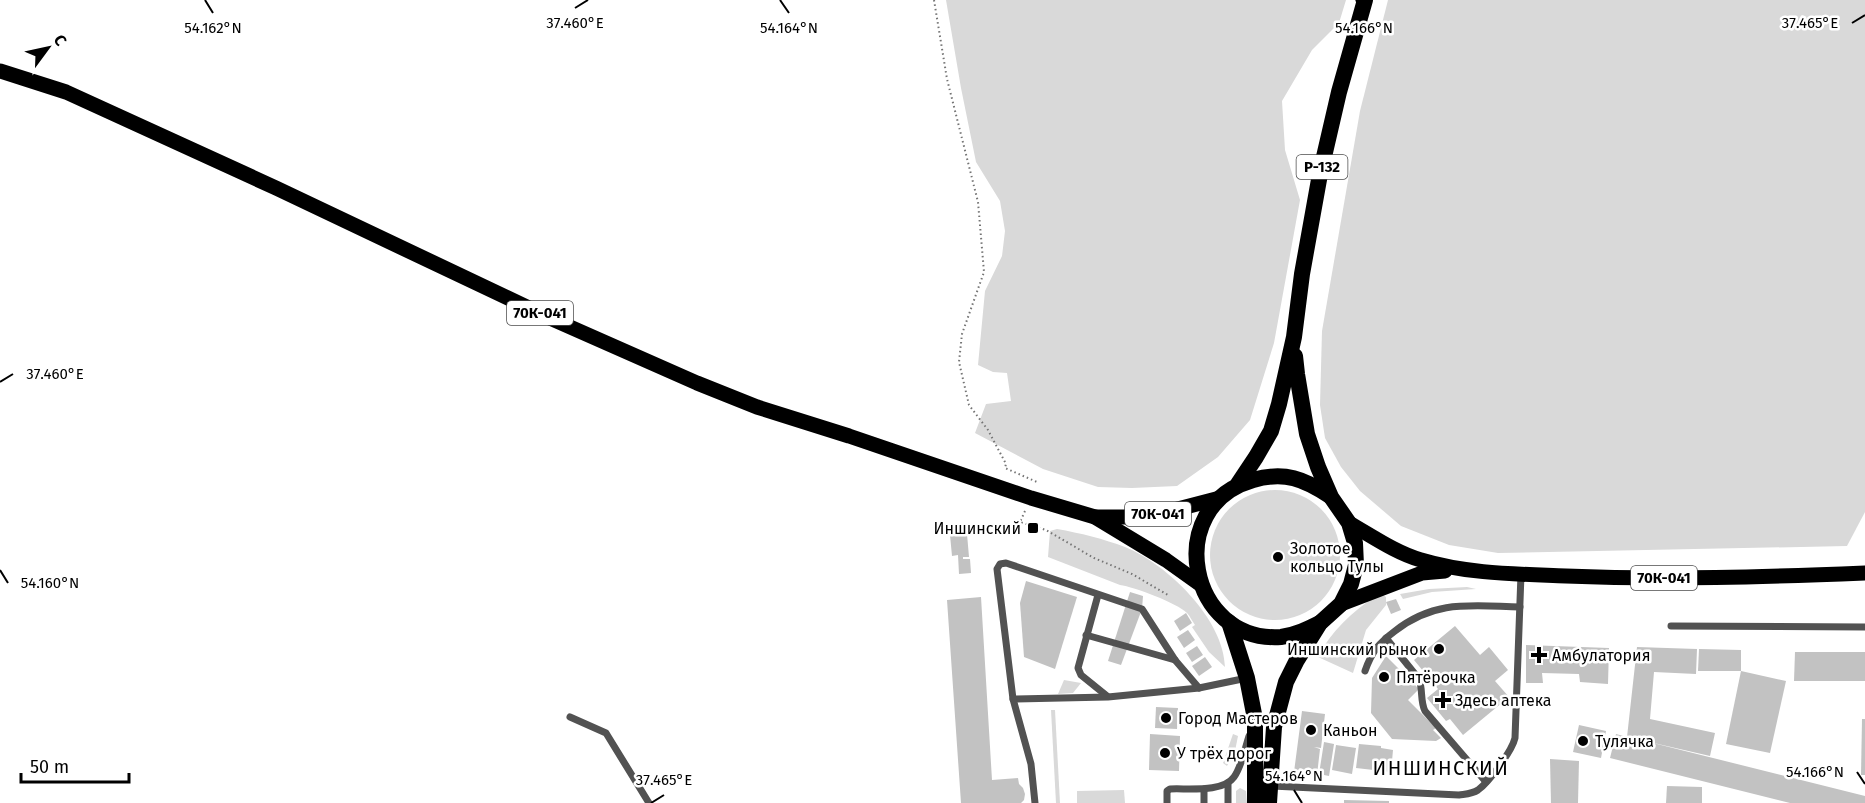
<svg xmlns="http://www.w3.org/2000/svg" width="1865" height="803" font-family="'Fira Sans',sans-serif">
<style>
.green{fill:#d9d9d9}
.building{fill:#c2c2c2}
.lines{fill:none;stroke-linecap:round;stroke-linejoin:round}
.path{stroke:#747474;stroke-width:2;stroke-dasharray:1.5 3;stroke-linecap:butt}
.service{stroke:#525252;stroke-width:7}
.primary{stroke:#000;stroke-width:15}
.trunk{stroke:#000;stroke-width:16}
.ticks{fill:none;stroke:#000;stroke-width:2}
.poi-dot{fill:#000;stroke:#fff;stroke-width:2}
.labels{text-anchor:middle;stroke-width:5;stroke-linejoin:round;paint-order:stroke}
.shield{fill:#fff;stroke:#4c4c4c;stroke-width:1.5}
.shield-label{font-size:15px;font-weight:bold;fill:#000}
.poi-label{font-size:16px;fill:#000;stroke:#fff;text-anchor:start}
.quarter-label{font-size:20px;letter-spacing:1.5px;fill:#000;stroke:#fff}
.ticks-label{font-size:15px;text-anchor:middle;fill:#000;stroke:#fff;stroke-width:5;stroke-linejoin:round;paint-order:stroke}
</style>
<rect width="100%" height="100%" fill="#fff"/>
<g class="green">
<polygon points="946,0 1346,0 1339,23 1312,50 1282,101 1285,150 1300,200 1274,343 1250,420 1218,457 1177,486 1132,488 1098,487 1043,469 975,433 986,404 1011,401 1007,373 993,372 978,365 985,291 1002,256 1005,231 1000,201 976,162 961,88"/>
<polygon points="1388,0 1865,0 1865,512 1847,546 1498,553 1449,545 1401,526 1360,491 1341,467 1325,438 1320,405 1322,331 1360,111"/>
<circle cx="1275" cy="555" r="65"/>
<path d="M 1057,529 C 1080,533 1104,539 1125,547 C 1167,564 1224,619 1225,667 L 1209,652 L 1192,627 L 1195,625 C 1192,621 1190,616 1187,613 C 1177,603 1134,587 1120,585 L 1048,557 L 1050,531 Z"/>
<polygon points="1467,587 1476,589 1432,592 1403,599 1400,594 1429,589"/>
<path d="M 1377,595 L 1383,595 L 1386,597 L 1386,605 L 1366,630 L 1353,673 L 1318,657 C 1331,631 1352,612 1377,595 Z"/>
<polygon points="1064,680 1081,683 1073,693 1058,694"/>
<polygon points="1051,710 1055,710 1060,803 1056,803"/>
<polygon points="1233,734 1238,736 1235,751 1227,766 1223,763"/>
<polygon points="1240,788 1246,791 1247,803 1236,803 1236,791"/>
<polygon points="1124,790 1125,803 1077,803 1077,791"/>
</g>
<g class="building">
<polygon points="967,534 969,557 963,557 963,559 970,559 971,573 959,574 958,555 952,556 950,535"/>
<polygon points="1026,581 1077,597 1055,669 1024,657 1020,603"/>
<polygon points="1130,592 1143,596 1142,609 1121,665 1108,661"/>
<polygon points="981,597 992,780 1018,778 1019,784 1023,788 1025,794 1024,800 1021,803 961,803 947,600"/>
<polygon points="1396,599 1401,610 1391,614 1386,602"/>
<polygon points="1186,613 1192,623 1180,631 1174,621"/>
<polygon points="1455,626 1480,655 1489,647 1508,670 1495,681 1509,697 1463,735 1450,719 1446,721 1427,698 1438,689 1414,660"/>
<polygon points="1188,630 1195,640 1184,648 1177,637"/>
<polygon points="1526,645 1609,648 1608,684 1580,682 1579,674 1542,673 1543,683 1526,683"/>
<polygon points="1197,646 1203,655 1192,662 1186,653"/>
<polygon points="1637,647 1697,649 1696,674 1654,672 1650,719 1715,733 1710,756 1645,741 1865,796 1865,803 1790,803 1610,758 1616,734 1627,737"/>
<polygon points="1699,649 1741,650 1741,671 1698,671"/>
<polygon points="1795,652 1865,652 1865,681 1794,681"/>
<polygon points="1386,656 1419,689 1408,700 1436,728 1433,730 1441,738 1436,741 1392,739 1371,713 1372,678"/>
<polygon points="1205,657 1212,667 1199,676 1192,666"/>
<polygon points="1741,671 1786,681 1770,753 1726,744"/>
<polygon points="1156,707 1178,708 1177,729 1155,728"/>
<polygon points="1302,711 1325,714 1321,748 1314,747 1320,749 1317,775 1294,772"/>
<polygon points="1862,719 1865,719 1865,775 1861,775"/>
<polygon points="1579,725 1606,731 1601,758 1573,752"/>
<polygon points="1150,734 1180,736 1179,771 1149,770"/>
<polygon points="1324,742 1334,744 1329,776 1319,774"/>
<polygon points="1359,744 1381,746 1381,748 1393,750 1391,772 1356,768"/>
<polygon points="1336,745 1356,748 1352,774 1332,770"/>
<polygon points="1550,759 1579,761 1578,803 1551,803"/>
<polygon points="1667,786 1702,787 1702,803 1666,803"/>
<polygon points="1344,800 1389,801 1389,803 1344,803"/>
</g>
<g class="lines">
<g class="path">
<polyline points="934,0 947,79 978,202 984,272 962,334 959,362 969,405 988,430 1006,464 1005,468 1037,482 1036,483"/>
<polyline points="1025,511 1020,522 1046,530 1094,558 1132,574 1168,595"/>
</g>
<g class="service">
<polyline points="1098,595 1078,668 1081,675 1107,696"/>
<polyline points="1671,626 1865,627"/>
<polyline points="1086,635 1175,660"/>
<path d="M 1386,638 L 1419,679 C 1423,689 1420,701 1425,711 L 1486,782"/>
<path d="M 1365,671 C 1372,651 1379,643 1395,631 C 1436,599 1472,606 1520,607"/>
<polyline points="1013,699 1108,697 1199,688 1247,678"/>
<polyline points="570,717 606,733 649,803"/>
<polyline points="1228,783 1228,803"/>
<path d="M 1272,786 L 1459,795 C 1465,794 1472,794 1478,790 C 1489,782 1512,751 1515,738 L 1521,574"/>
<polyline points="1204,789 1204,803"/>
<polyline points="1035,803 1031,764 1013,699 997,569 1000,564 1006,563 1142,609 1175,660 1199,688"/>
<path d="M 1167,803 L 1167,791 L 1170,789 C 1187,788 1223,793 1234,777 C 1242,766 1245,748 1249,736"/>
</g>
<g class="primary">
<polyline points="0,71 66,92 276,188 552,319 697,383 757,407 849,436 1031,498 1095,517 1166,560 1201,585"/>
<polyline points="1095,517 1147,517 1220,498"/>
<path d="M 1349,523 C 1372,536 1396,553 1421,560 C 1467,574 1518,574 1566,576 C 1666,580 1765,577 1865,573"/>
<polyline points="1341,604 1422,573 1445,571"/>
</g>
<g class="trunk">
<polyline points="1238,484 1256,457 1271,431 1279,404 1294,337 1302,274 1320,174 1339,92 1365,0"/>
<polyline points="1229,622 1247,678 1255,719 1255,803"/>
<path d="M 1320,623 C 1308,629 1296,635 1281,637 C 1188,643 1162,506 1253,480 C 1285,471 1304,479 1330,496"/>
<polyline points="1269,803 1274,727 1286,682 1297,660 1320,623 1341,604 1351,584 1356,565 1355,543 1349,523 1331,497 1318,467 1307,434 1297,374 1295,356"/>
</g>
</g>
<path class="ticks" d="M 205,0 L 213,13M 780,0 L 789,13M 1356,0 L 1364,13M 575,8 L 588,0M 1852,23 L 1865,15M 0,382 L 13,374M 0,570 L 8,583M 1857,772 L 1865,784M 1294,790 L 1302,803M 651,803 L 664,795"/>
<g class="poi-dot">
<rect x="1027" y="522" width="12" height="12" rx="3"/>
<circle cx="1278" cy="557" r="6"/>
<circle cx="1439" cy="649" r="6"/>
<path d="M1536 646h6v6h6v6h-6v6h-6v-6h-6v-6h6z"/>
<circle cx="1384" cy="677" r="6"/>
<path d="M1440 691h6v6h6v6h-6v6h-6v-6h-6v-6h6z"/>
<circle cx="1166" cy="718" r="6"/>
<circle cx="1311" cy="730" r="6"/>
<circle cx="1583" cy="741" r="6"/>
<circle cx="1165" cy="753" r="6"/>
</g>
<g class="labels">
<g class="shield">
<rect x="1296.5" y="155" width="51" height="24" rx="4.5"/>
<rect x="507" y="301" width="66" height="24" rx="4.5"/>
<rect x="1125" y="502" width="66" height="24" rx="4.5"/>
<rect x="1631" y="566" width="66" height="24" rx="4.5"/>
</g>
<g class="shield-label">
<text x="1322" y="172">Р-132</text>
<text x="540" y="318">70К-041</text>
<text x="1158" y="519">70К-041</text>
<text x="1664" y="583">70К-041</text>
</g>
<g class="poi-label">
<text x="1021" y="534" text-anchor="end">Иншинский</text>
<text x="1290" y="554">Золотое<tspan x="1290" dy="18">кольцо Тулы</tspan></text>
<text x="1427" y="655" text-anchor="end">Иншинский рынок</text>
<text x="1552" y="661">Амбулатория</text>
<text x="1396" y="683">Пятёрочка</text>
<text x="1455" y="706">Здесь аптека</text>
<text x="1178" y="724">Город Мастеров</text>
<text x="1323" y="736">Каньон</text>
<text x="1595" y="747">Тулячка</text>
<text x="1177" y="759">У трёх дорог</text>
</g>
<g class="quarter-label">
<text x="1441" y="775">ИНШИНСКИЙ</text>
</g>
</g>
<g class="ticks-label">
<text x="1810" y="28">37.465°E</text>
<text x="575" y="28">37.460°E</text>
<text x="213" y="33">54.162°N</text>
<text x="789" y="33">54.164°N</text>
<text x="1364" y="33">54.166°N</text>
<text x="55" y="379">37.460°E</text>
<text x="50" y="588">54.160°N</text>
<text x="1815" y="777">54.166°N</text>
<text x="1294" y="781">54.164°N</text>
<text x="664" y="785">37.465°E</text>
</g>
<g transform="translate(48 48) rotate(57)" stroke="#ffffff" stroke-width="4.5" paint-order="stroke">
<path d="M0-4.5L10 22L0 15L-10 22Z" fill="#000000"/>
<text y="-9" font-size="16" font-weight="bold" text-anchor="middle" fill="#000000">С</text>
</g>
<path d="M21 773v9h108v-9" fill="none" stroke="#000000" stroke-width="3"/>
<text x="30" y="773" font-size="18" fill="#000000" stroke="#ffffff" stroke-width="4.5" paint-order="stroke">50 m</text>
</svg>
